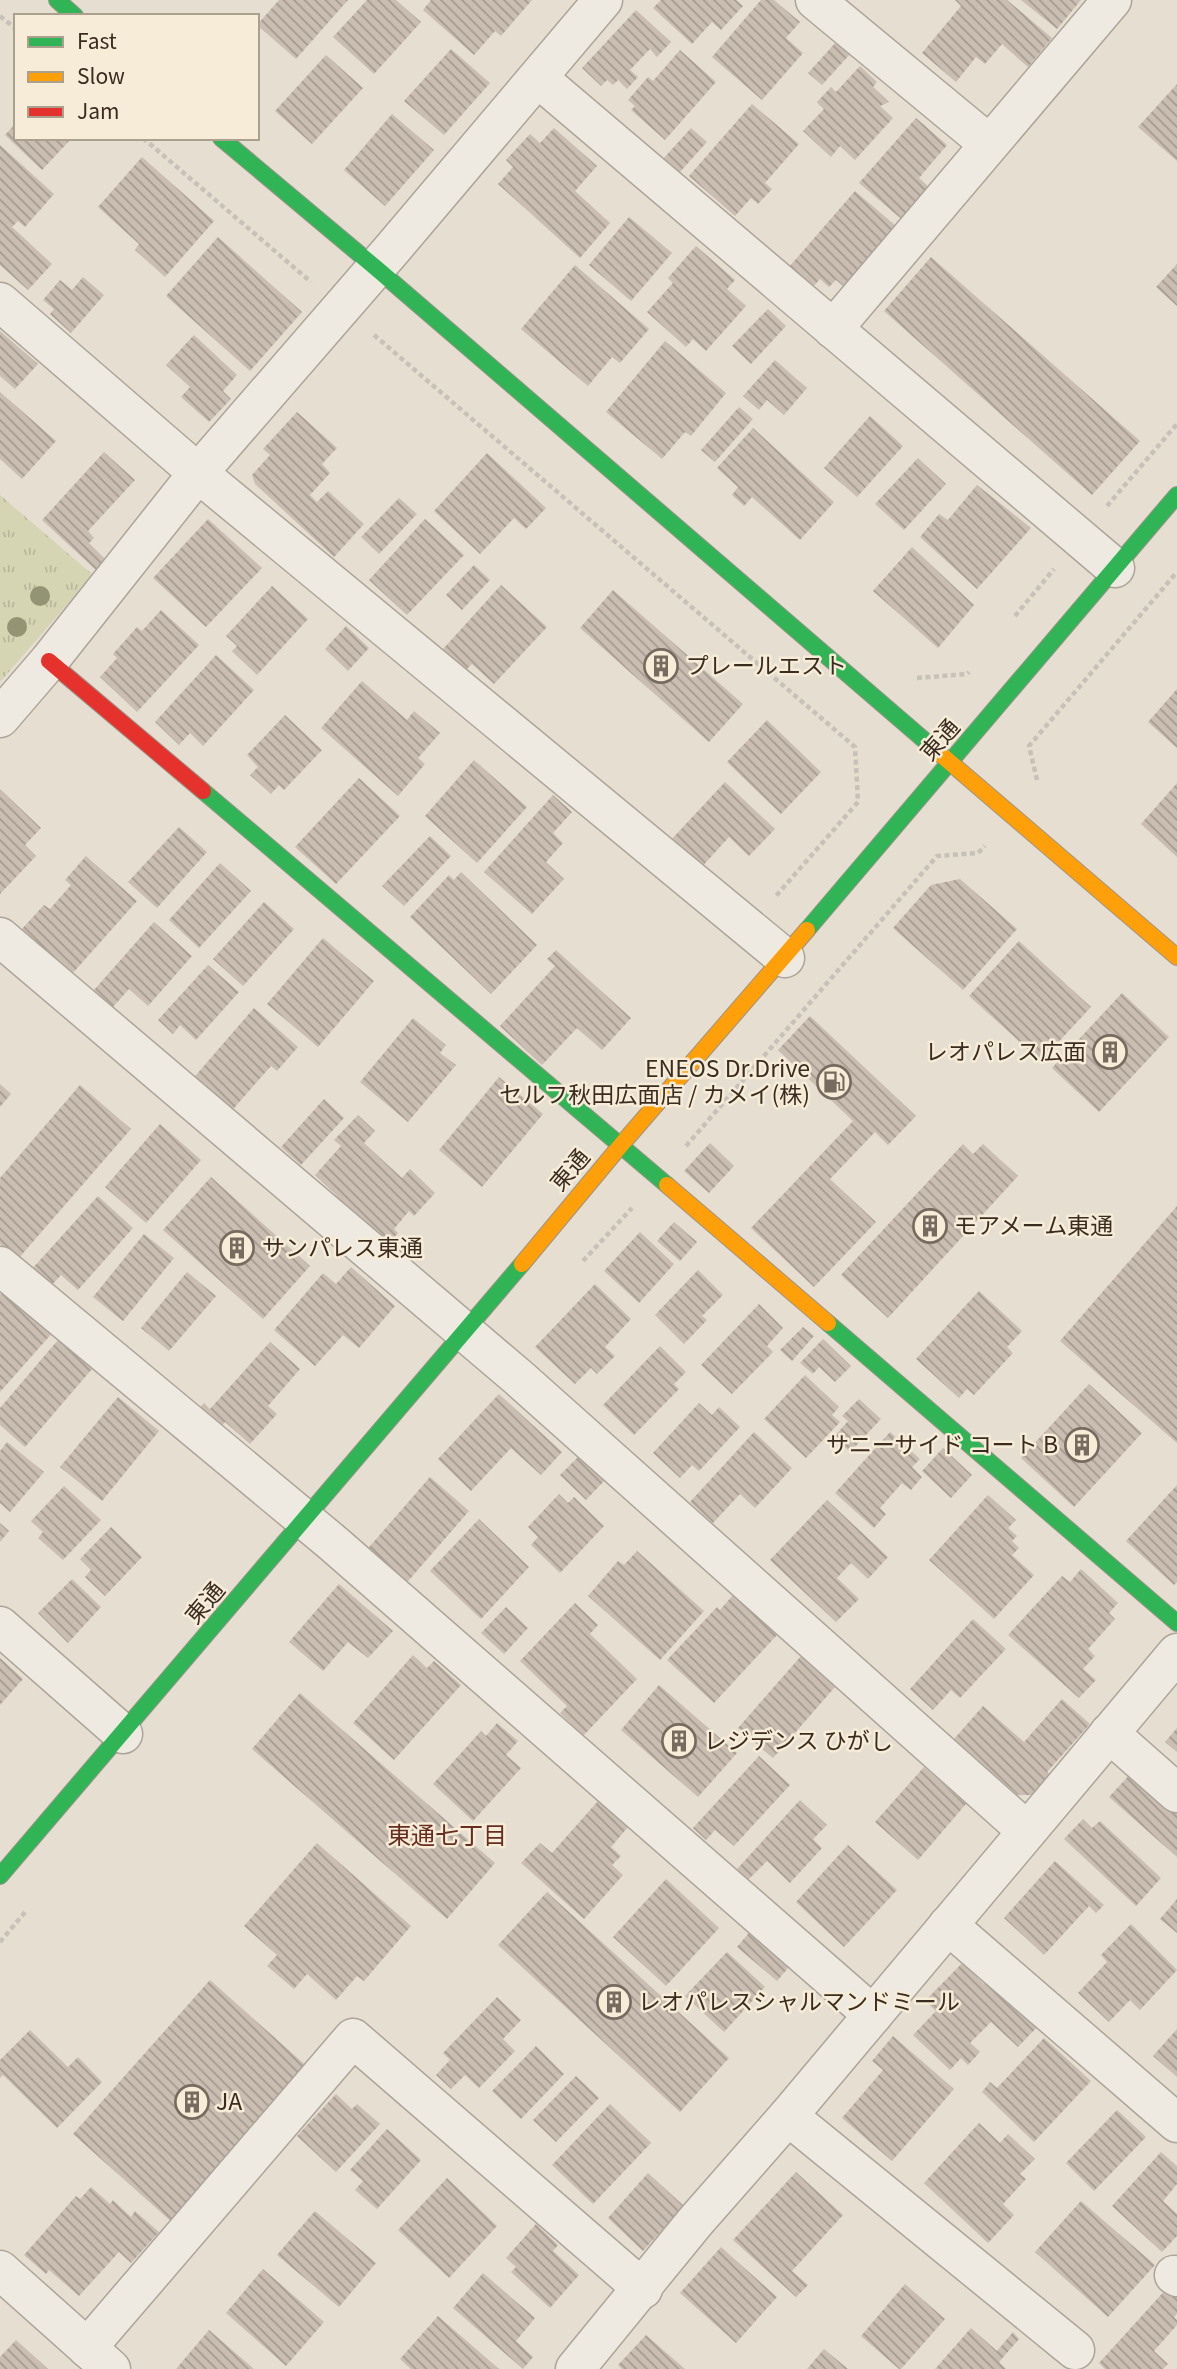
<svg xmlns="http://www.w3.org/2000/svg" width="1177" height="2369" font-family="Georgia,'Noto Sans JP',serif">
<style>
.grass{fill:url(#grass-tufts)}
.building{fill:url(#building-back-hatch)}
.lines{fill:none;stroke-linecap:round;stroke-linejoin:round}
.street-casing{stroke:#aca499;stroke-width:41}
.fast-casing{stroke:#9b9389;stroke-width:18}
.slow-casing{stroke:#9b9389;stroke-width:18}
.jam-casing{stroke:#9b9389;stroke-width:18}
.path{stroke:#c7c1b9;stroke-width:4.5;stroke-dasharray:5 3.5;stroke-linecap:butt}
.street{stroke:#eeeae2;stroke-width:38}
.fast{stroke:#30b455;stroke-width:16}
.slow{stroke:#ff9f0a;stroke-width:16}
.jam{stroke:#e5322d;stroke-width:16}
.tree{fill:#929473}
.labels{text-anchor:middle;stroke-width:5;stroke-linejoin:round;paint-order:stroke}
.poi-label{font-size:23px;fill:#3b2c20;stroke:#f6ecd8;text-anchor:start}
.street-label{font-size:23px;fill:#3b2c20;stroke:#f6ecd8}
.neighbourhood-label{font-size:24px;fill:#672d20;stroke:#f6ecd8}
</style>
<defs>
<pattern id="grass-tufts" width="24" height="20" patternUnits="userSpaceOnUse" patternTransform="scale(1.75)"><rect width="24" height="20" fill="#d6d5b3"/><path d="M3 7l-1-3M5 7V3M7 7l1-3M15 17l-1-3M17 17v-4M19 17l1-3" fill="none" stroke="#b9b79a"/></pattern>
<pattern id="building-back-hatch" width="6" height="6" patternUnits="userSpaceOnUse" patternTransform="scale(1.75)"><rect width="6" height="6" fill="#cabdb1"/><path d="M-1 5l2 2M0 0l6 6M5-1l2 2" fill="none" stroke="#a59a90"/></pattern>
</defs>
<rect width="100%" height="100%" fill="#e6ded0"/>
<polygon class="grass" points="0,495 93,575 0,682"/>
<g class="building">
<polygon points="279,0 348,0 296,59 257,25"/>
<polygon points="367,0 396,0 421,22 374,74 333,37"/>
<polygon points="431,0 532,0 501,36 495,31 474,55 423,10"/>
<polygon points="661,0 736,0 743,6 721,30 712,22 692,44 653,8"/>
<polygon points="761,0 774,0 800,22 786,38 803,53 762,100 712,57"/>
<polygon points="955,0 1007,0 1052,38 1028,67 1002,44 985,64 976,57 956,82 922,53 961,6"/>
<polygon points="1021,0 1081,0 1057,29"/>
<polygon points="636,10 671,42 657,57 650,49 630,70 638,77 627,89 618,80 613,85 607,80 601,86 582,68"/>
<polygon points="837,41 851,53 822,85 808,73"/>
<polygon points="451,49 490,83 444,135 404,101"/>
<polygon points="680,50 716,82 665,140 631,110 635,106 628,100 648,77 653,81"/>
<polygon points="326,55 363,88 312,144 275,111"/>
<polygon points="860,66 877,82 873,87 889,102 880,106 893,118 855,160 840,146 831,157 803,131 824,109 817,102 831,87 836,92"/>
<polygon points="1177,84 1177,161 1138,127"/>
<polygon points="752,104 799,144 765,183 772,189 758,204 751,198 735,216 689,176"/>
<polygon points="392,114 434,150 385,206 344,170"/>
<polygon points="916,118 947,145 919,178 932,190 905,222 859,183"/>
<polygon points="16,123 16,138 72,138 42,170 5,135"/>
<polygon points="554,128 597,166 575,191 610,223 580,258 498,184 513,167 506,160 530,134 540,143"/>
<polygon points="691,128 707,142 679,173 663,159"/>
<polygon points="0,145 54,194 25,227 18,221 12,227 52,264 28,290 0,265"/>
<polygon points="142,157 214,221 165,277 135,250 139,244 98,207"/>
<polygon points="855,191 896,226 843,286 836,280 829,287 820,279 812,288 789,267"/>
<polygon points="629,217 672,253 631,301 589,265"/>
<polygon points="218,237 302,312 250,371 166,296"/>
<polygon points="696,246 735,280 727,289 746,306 706,351 693,339 686,347 647,312 673,283 668,278"/>
<polygon points="931,257 1140,441 1092,495 884,311"/>
<polygon points="1177,264 1177,306 1156,287"/>
<polygon points="575,265 649,329 620,363 612,357 588,386 521,329"/>
<polygon points="83,277 104,295 71,333 50,314 54,309 43,300 60,280 72,290"/>
<polygon points="768,309 786,326 751,364 732,346"/>
<polygon points="0,331 38,364 15,389 0,376"/>
<polygon points="194,335 237,375 223,391 231,399 209,422 181,397 190,387 166,365"/>
<polygon points="665,341 726,393 691,436 685,432 662,459 606,412"/>
<polygon points="775,360 807,388 784,415 767,400 759,410 743,396"/>
<polygon points="0,392 56,441 22,479 0,459"/>
<polygon points="739,407 753,419 715,462 701,450"/>
<polygon points="297,412 337,448 322,464 330,473 310,495 317,502 328,491 364,524 334,557 255,484 252,475 270,455 263,449"/>
<polygon points="870,416 903,446 857,497 824,468"/>
<polygon points="753,428 834,502 800,540 752,497 744,506 732,495 738,487 717,468"/>
<polygon points="104,452 135,480 88,531 94,538 89,543 107,561 98,572 42,520"/>
<polygon points="487,453 546,508 526,529 514,518 480,554 434,511"/>
<polygon points="918,458 946,484 904,530 875,504"/>
<polygon points="977,485 1031,528 977,589 920,537 939,514 948,520"/>
<polygon points="399,498 417,514 379,554 361,537"/>
<polygon points="208,519 262,568 206,627 153,578"/>
<polygon points="425,519 464,555 407,615 369,580"/>
<polygon points="912,547 974,605 938,648 873,591"/>
<polygon points="474,565 490,580 462,610 446,595"/>
<polygon points="501,585 547,627 494,684 472,664 466,670 443,649"/>
<polygon points="272,586 308,619 257,675 232,651 237,646 226,636"/>
<polygon points="613,590 743,704 709,742 580,628"/>
<polygon points="161,610 199,645 137,712 100,677 117,658 113,654 137,627 142,631"/>
<polygon points="346,626 369,648 348,671 325,649"/>
<polygon points="216,655 254,690 203,746 190,733 179,745 155,722"/>
<polygon points="362,681 407,720 414,711 440,733 418,758 425,764 398,796 321,728"/>
<polygon points="1177,689 1177,748 1148,722"/>
<polygon points="285,715 322,750 284,790 279,785 271,794 250,775 258,767 247,755"/>
<polygon points="767,720 821,772 781,814 727,762"/>
<polygon points="474,760 527,807 477,863 425,816"/>
<polygon points="359,778 400,816 336,884 295,847"/>
<polygon points="725,782 775,829 749,856 729,837 699,870 669,842"/>
<polygon points="1177,783 1177,857 1141,824"/>
<polygon points="0,789 41,828 25,845 36,856 0,894"/>
<polygon points="553,795 572,812 553,833 563,843 546,862 564,879 532,914 484,872"/>
<polygon points="179,827 207,852 157,908 128,882"/>
<polygon points="430,836 451,856 404,906 382,886"/>
<polygon points="86,856 137,901 72,974 21,930 44,905 50,909 71,885 65,880"/>
<polygon points="220,863 251,891 199,948 169,920"/>
<polygon points="461,872 537,945 491,994 410,917 449,875 454,880"/>
<polygon points="960,879 1017,929 963,990 893,928 931,885"/>
<polygon points="264,902 294,929 243,986 213,959"/>
<polygon points="154,922 192,956 148,1006 129,989 113,1007 94,990"/>
<polygon points="323,938 374,981 318,1047 267,1004"/>
<polygon points="1019,941 1091,1007 1041,1061 969,996"/>
<polygon points="556,950 631,1018 602,1050 577,1028 542,1065 500,1026 555,966 547,959"/>
<polygon points="208,965 239,992 196,1040 180,1025 173,1034 158,1020"/>
<polygon points="1122,993 1169,1037 1099,1112 1052,1068"/>
<polygon points="254,1008 298,1047 277,1071 271,1066 228,1115 190,1082"/>
<polygon points="810,1016 916,1116 888,1145 875,1132 830,1179 876,1222 814,1287 751,1228 853,1121 778,1050"/>
<polygon points="413,1018 446,1045 440,1053 456,1065 408,1122 360,1082"/>
<polygon points="499,1077 543,1114 482,1187 439,1150"/>
<polygon points="0,1084 11,1094 0,1107"/>
<polygon points="80,1085 131,1129 18,1259 0,1244 0,1178"/>
<polygon points="324,1099 344,1118 301,1165 281,1147"/>
<polygon points="358,1115 375,1131 364,1143 402,1178 410,1169 435,1193 414,1216 409,1211 394,1229 398,1233 383,1250 332,1202 337,1196 315,1175 341,1146 334,1140"/>
<polygon points="160,1124 201,1160 146,1223 105,1187"/>
<polygon points="710,1143 734,1166 709,1193 684,1171"/>
<polygon points="963,1144 973,1154 983,1144 1018,1176 888,1318 841,1275"/>
<polygon points="211,1177 310,1266 263,1319 163,1230"/>
<polygon points="98,1196 133,1228 78,1290 61,1275 50,1287 31,1270"/>
<polygon points="1177,1206 1177,1443 1060,1341"/>
<polygon points="674,1222 697,1242 680,1261 657,1241"/>
<polygon points="640,1232 674,1264 639,1303 604,1271"/>
<polygon points="144,1234 174,1258 123,1321 93,1297"/>
<polygon points="351,1267 395,1306 359,1348 343,1335 315,1366 274,1330 323,1273 336,1284"/>
<polygon points="698,1270 723,1295 702,1316 707,1320 684,1344 655,1315"/>
<polygon points="187,1272 216,1296 169,1351 141,1328"/>
<polygon points="595,1284 631,1319 605,1347 615,1356 597,1374 591,1368 575,1384 535,1347"/>
<polygon points="6,1288 54,1331 0,1392 0,1295"/>
<polygon points="979,1291 1022,1331 1007,1347 1013,1353 974,1395 967,1389 959,1398 916,1359"/>
<polygon points="759,1304 783,1328 767,1346 773,1352 732,1394 701,1365"/>
<polygon points="803,1327 814,1336 792,1361 780,1350"/>
<polygon points="823,1339 851,1366 835,1382 819,1367 813,1374 800,1363"/>
<polygon points="58,1340 92,1369 25,1447 0,1425 0,1408"/>
<polygon points="270,1342 300,1369 268,1406 277,1414 250,1444 225,1422 217,1432 195,1413 204,1403 210,1409"/>
<polygon points="660,1346 686,1372 674,1384 679,1389 634,1435 603,1405"/>
<polygon points="805,1375 839,1407 832,1415 840,1422 806,1458 764,1419"/>
<polygon points="1089,1384 1142,1433 1074,1507 1021,1458"/>
<polygon points="499,1394 562,1452 541,1475 511,1448 471,1491 438,1459"/>
<polygon points="118,1397 159,1431 102,1501 60,1467"/>
<polygon points="859,1399 881,1419 850,1452 834,1437 848,1421 842,1416"/>
<polygon points="699,1403 712,1415 719,1407 740,1427 699,1471 692,1465 680,1478 653,1453"/>
<polygon points="754,1432 792,1468 755,1508 740,1494 713,1523 690,1502"/>
<polygon points="890,1432 920,1459 912,1467 922,1477 911,1490 902,1483 880,1508 886,1514 874,1528 835,1493"/>
<polygon points="7,1442 44,1472 10,1512 0,1503 0,1451"/>
<polygon points="943,1448 972,1475 951,1498 922,1471"/>
<polygon points="580,1455 606,1479 586,1500 560,1475"/>
<polygon points="430,1477 469,1511 403,1587 364,1553"/>
<polygon points="1177,1485 1177,1582 1174,1585 1126,1541"/>
<polygon points="64,1486 101,1520 63,1560 38,1538 43,1532 31,1521"/>
<polygon points="559,1494 568,1503 574,1497 604,1526 560,1573 531,1545 538,1537 528,1527"/>
<polygon points="988,1495 1016,1520 1008,1528 1017,1536 1012,1541 1019,1548 1012,1555 1034,1575 994,1619 929,1560"/>
<polygon points="827,1500 888,1557 868,1579 851,1563 837,1578 859,1599 836,1622 770,1560"/>
<polygon points="479,1519 529,1567 481,1619 430,1571"/>
<polygon points="0,1523 9,1531 0,1542"/>
<polygon points="111,1527 142,1557 105,1596 85,1577 91,1570 80,1559"/>
<polygon points="637,1551 704,1611 660,1660 588,1596 618,1561 624,1565"/>
<polygon points="1081,1569 1118,1603 1109,1613 1115,1619 1088,1649 1095,1656 1083,1669 1096,1680 1079,1698 1008,1635 1062,1576 1070,1582"/>
<polygon points="72,1579 101,1607 68,1643 38,1613"/>
<polygon points="339,1584 393,1631 368,1658 348,1642 323,1671 289,1642"/>
<polygon points="733,1595 777,1635 714,1703 667,1660 717,1607 720,1610"/>
<polygon points="575,1603 598,1625 590,1634 637,1679 583,1736 560,1713 567,1706 520,1661"/>
<polygon points="506,1607 528,1628 504,1654 481,1633"/>
<polygon points="973,1619 1006,1649 960,1698 951,1690 933,1710 910,1689"/>
<polygon points="413,1655 427,1668 434,1661 461,1685 394,1760 353,1723"/>
<polygon points="801,1656 835,1687 773,1758 738,1728"/>
<polygon points="0,1658 23,1679 0,1705"/>
<polygon points="659,1685 737,1753 698,1797 621,1730"/>
<polygon points="300,1693 495,1863 447,1919 252,1749"/>
<polygon points="1062,1699 1090,1724 1047,1772 1052,1777 1036,1795 1018,1795 954,1739 983,1706 1024,1742"/>
<polygon points="497,1723 518,1741 506,1755 521,1768 473,1821 433,1784 481,1731 486,1736"/>
<polygon points="1177,1728 1177,1752 1165,1742"/>
<polygon points="759,1756 790,1785 734,1846 715,1830 706,1840 693,1828"/>
<polygon points="924,1767 966,1804 918,1860 875,1822"/>
<polygon points="1134,1770 1177,1808 1177,1857 1109,1797"/>
<polygon points="800,1800 827,1825 813,1839 822,1848 790,1883 767,1861 748,1880 737,1869"/>
<polygon points="598,1801 628,1827 611,1847 621,1856 612,1865 623,1875 584,1919 521,1863 540,1843 552,1853"/>
<polygon points="1083,1819 1092,1828 1100,1821 1161,1878 1136,1906 1064,1839"/>
<polygon points="317,1843 411,1926 364,1981 357,1976 336,2000 307,1974 294,1989 267,1966 277,1955 244,1926"/>
<polygon points="848,1845 897,1890 844,1947 796,1902"/>
<polygon points="1055,1861 1104,1905 1096,1913 1089,1906 1044,1955 1004,1918"/>
<polygon points="666,1879 719,1928 666,1986 613,1937"/>
<polygon points="547,1892 729,2058 680,2112 498,1945"/>
<polygon points="1177,1899 1177,1933 1160,1919"/>
<polygon points="1131,1924 1177,1970 1140,2010 1130,2000 1109,2022 1078,1993 1107,1962 1101,1955"/>
<polygon points="754,1927 794,1961 777,1981 737,1947"/>
<polygon points="727,1952 765,1987 724,2032 685,1996"/>
<polygon points="970,1955 985,1968 977,1977 984,1984 994,1974 1044,2020 1018,2047 991,2022 970,2043 980,2052 968,2065 961,2058 950,2070 913,2035 936,2011 925,2001"/>
<polygon points="210,1980 311,2070 174,2224 73,2134"/>
<polygon points="497,1997 521,2020 503,2039 515,2051 479,2088 465,2075 451,2089 436,2075 450,2060 443,2053"/>
<polygon points="1177,2029 1177,2077 1153,2056"/>
<polygon points="30,2030 68,2067 78,2057 102,2082 57,2128 3,2075 0,2078 0,2060"/>
<polygon points="893,2036 954,2089 892,2161 842,2118 883,2070 872,2061"/>
<polygon points="1044,2038 1091,2081 1034,2142 982,2092 990,2082 997,2088"/>
<polygon points="536,2046 564,2074 521,2119 492,2091"/>
<polygon points="576,2076 599,2098 556,2142 533,2120"/>
<polygon points="336,2094 352,2109 357,2104 380,2124 336,2172 297,2136"/>
<polygon points="610,2104 651,2143 593,2204 552,2165"/>
<polygon points="1117,2110 1146,2137 1094,2191 1066,2163"/>
<polygon points="979,2123 1000,2143 1008,2134 1035,2159 1020,2174 1026,2179 1003,2204 1014,2215 988,2243 924,2183"/>
<polygon points="387,2129 421,2160 377,2209 355,2190 363,2181 350,2170"/>
<polygon points="1161,2152 1177,2166 1177,2184 1163,2201 1177,2214 1177,2236 1162,2252 1112,2206"/>
<polygon points="796,2172 843,2215 792,2271 808,2285 796,2297 733,2240"/>
<polygon points="648,2173 684,2206 643,2251 608,2218"/>
<polygon points="447,2178 497,2226 449,2278 398,2230"/>
<polygon points="91,2187 110,2204 113,2200 131,2217 135,2211 159,2232 131,2263 119,2252 79,2296 49,2270 46,2274 24,2255 76,2196 80,2199"/>
<polygon points="1081,2201 1155,2265 1108,2317 1035,2252"/>
<polygon points="315,2211 376,2263 339,2307 277,2255"/>
<polygon points="536,2224 558,2245 553,2251 579,2275 550,2308 511,2272 516,2267 506,2258"/>
<polygon points="721,2247 777,2297 736,2343 680,2293"/>
<polygon points="263,2269 324,2322 286,2366 226,2313"/>
<polygon points="483,2273 535,2318 516,2341 533,2357 523,2369 453,2308"/>
<polygon points="905,2284 945,2319 901,2369 899,2369 861,2336"/>
<polygon points="1168,2287 1177,2295 1177,2314 1174,2317 1177,2320 1177,2325 1154,2351 1168,2364 1163,2369 1105,2369 1099,2363"/>
<polygon points="438,2316 499,2369 411,2369 400,2359"/>
<polygon points="971,2328 997,2351 1013,2332 1019,2339 999,2362 1006,2369 935,2369"/>
<polygon points="209,2330 254,2369 176,2369"/>
<polygon points="646,2335 685,2369 622,2369 618,2365"/>
<polygon points="16,2340 48,2369 0,2369 0,2357"/>
<polygon points="824,2349 848,2369 807,2369"/>
</g>
<g class="lines">
<g class="street-casing">
<g id="street">
<polyline points="815,0 989,144"/>
<polyline points="538,78 1115,568"/>
<polyline points="0,302 198,473 785,958"/>
<polyline points="833,329 1112,0"/>
<polyline points="0,718 49,661 198,473 394,247 603,0"/>
<polyline points="0,937 519,1378 1027,1831"/>
<polyline points="0,1266 334,1544 873,2015"/>
<polyline points="0,1626 123,1734"/>
<polyline points="1109,1733 1177,1793"/>
<polyline points="948,1925 1177,2123"/>
<polyline points="788,2116 1075,2350"/>
<polyline points="0,2270 111,2369"/>
<polyline points="1174,2275 1177,2277"/>
<polyline points="87,2348 353,2038 643,2289"/>
<polyline points="575,2369 695,2222 788,2116 1177,1653"/>
</g>
</g>
<g class="fast-casing">
<g id="fast">
<polyline points="57,0 75,16"/>
<polyline points="221,138 376,268 938,752"/>
<polyline points="203,791 667,1185"/>
<polyline points="807,930 1177,495"/>
<polyline points="828,1323 1177,1623"/>
<polyline points="0,1876 522,1264"/>
</g>
</g>
<g class="slow-casing">
<g id="slow">
<polyline points="938,752 1177,957"/>
<polyline points="667,1185 828,1323"/>
<polyline points="522,1264 621,1145 807,930"/>
</g>
</g>
<g class="jam-casing">
<polyline id="jam" points="49,661 203,791"/>
</g>
<g class="path">
<polyline points="0,16 16,29"/>
<polyline points="143,138 311,282"/>
<polyline points="374,335 855,747 858,802 776,896"/>
<polyline points="1107,506 1177,424"/>
<polyline points="1015,616 1054,569"/>
<polyline points="917,678 967,674 969,672"/>
<polyline points="1037,780 1029,746 1177,572"/>
<polyline points="686,1146 937,856 978,853 985,846"/>
<polyline points="583,1261 632,1208"/>
<polyline points="0,1942 26,1911"/>
</g>
<use href="#street" class="street"/>
<use href="#fast" class="fast"/>
<use href="#slow" class="slow"/>
<use href="#jam" class="jam"/>
</g>
<g class="tree">
<circle cx="40" cy="596" r="10"/>
<circle cx="17" cy="627" r="10"/>
</g>
<defs>
<g id="building-ring" transform="scale(1.75)"><circle r="9.5" fill="#f6ecd8" stroke="#776a5e" stroke-width="1.5"/><path d="M-4-6H4V6H1V3H-1V6H-4ZM-2.5-4.3h1.7v1.8h-1.7ZM.8-4.3h1.7v1.8H.8ZM-2.5-1h1.7V.8h-1.7ZM.8-1h1.7V.8H.8Z" fill="#776a5e"/></g>
<g id="fuel-ring" transform="scale(1.75)"><circle r="9.5" fill="#f6ecd8" stroke="#776a5e" stroke-width="1.5"/><path d="M-5.5-6h7V0h2V4h1.3V-2.5L3-4.5l.8-.8L6-3V5H2.5V1h-1V6h-7ZM-4.2-4.7v3.2H.2V-4.7Z" fill="#776a5e"/></g>
</defs>
<g fill-rule="evenodd">
<use href="#building-ring" x="661" y="666"/>
<use href="#building-ring" x="1110" y="1052"/>
<use href="#fuel-ring" x="834" y="1082"/>
<use href="#building-ring" x="930" y="1226"/>
<use href="#building-ring" x="237" y="1248"/>
<use href="#building-ring" x="1082" y="1445"/>
<use href="#building-ring" x="679" y="1741"/>
<use href="#building-ring" x="614" y="2002"/>
<use href="#building-ring" x="192" y="2102"/>
</g>
<g class="labels">
<g class="poi-label">
<text x="686" y="674">プレールエスト</text>
<text x="1086" y="1060" text-anchor="end">レオパレス広面</text>
<text x="810" y="1077" text-anchor="end">ENEOS Dr.Drive<tspan x="810" dy="26">セルフ秋田広面店 / カメイ(株)</tspan></text>
<text x="954" y="1234">モアメーム東通</text>
<text x="262" y="1256">サンパレス東通</text>
<text x="1058" y="1453" text-anchor="end">サニーサイド コート B</text>
<text x="704" y="1749">レジデンス ひがし</text>
<text x="638" y="2010">レオパレスシャルマンドミール</text>
<text x="216" y="2110">JA</text>
</g>
<g class="street-label">
<text transform="translate(940 740) rotate(-49)" y="8">東通</text>
<text transform="translate(570 1170) rotate(-50)" y="8">東通</text>
<text transform="translate(205 1603) rotate(-50)" y="8">東通</text>
</g>
<g class="neighbourhood-label">
<text x="447" y="1844">東通七丁目</text>
</g>
</g>
<rect x="14" y="14" width="245" height="126" fill="#f6ecd8" stroke="#ab9f8e" stroke-width="2"/>
<rect x="28" y="37" width="35" height="10" fill="#30b455" stroke="#ab9f8e" stroke-width="2"/>
<text x="77" y="49" font-size="21" fill="#3b2c20">Fast</text>
<rect x="28" y="72" width="35" height="10" fill="#ff9f0a" stroke="#ab9f8e" stroke-width="2"/>
<text x="77" y="84" font-size="21" fill="#3b2c20">Slow</text>
<rect x="28" y="107" width="35" height="10" fill="#e5322d" stroke="#ab9f8e" stroke-width="2"/>
<text x="77" y="119" font-size="21" fill="#3b2c20">Jam</text>
</svg>
